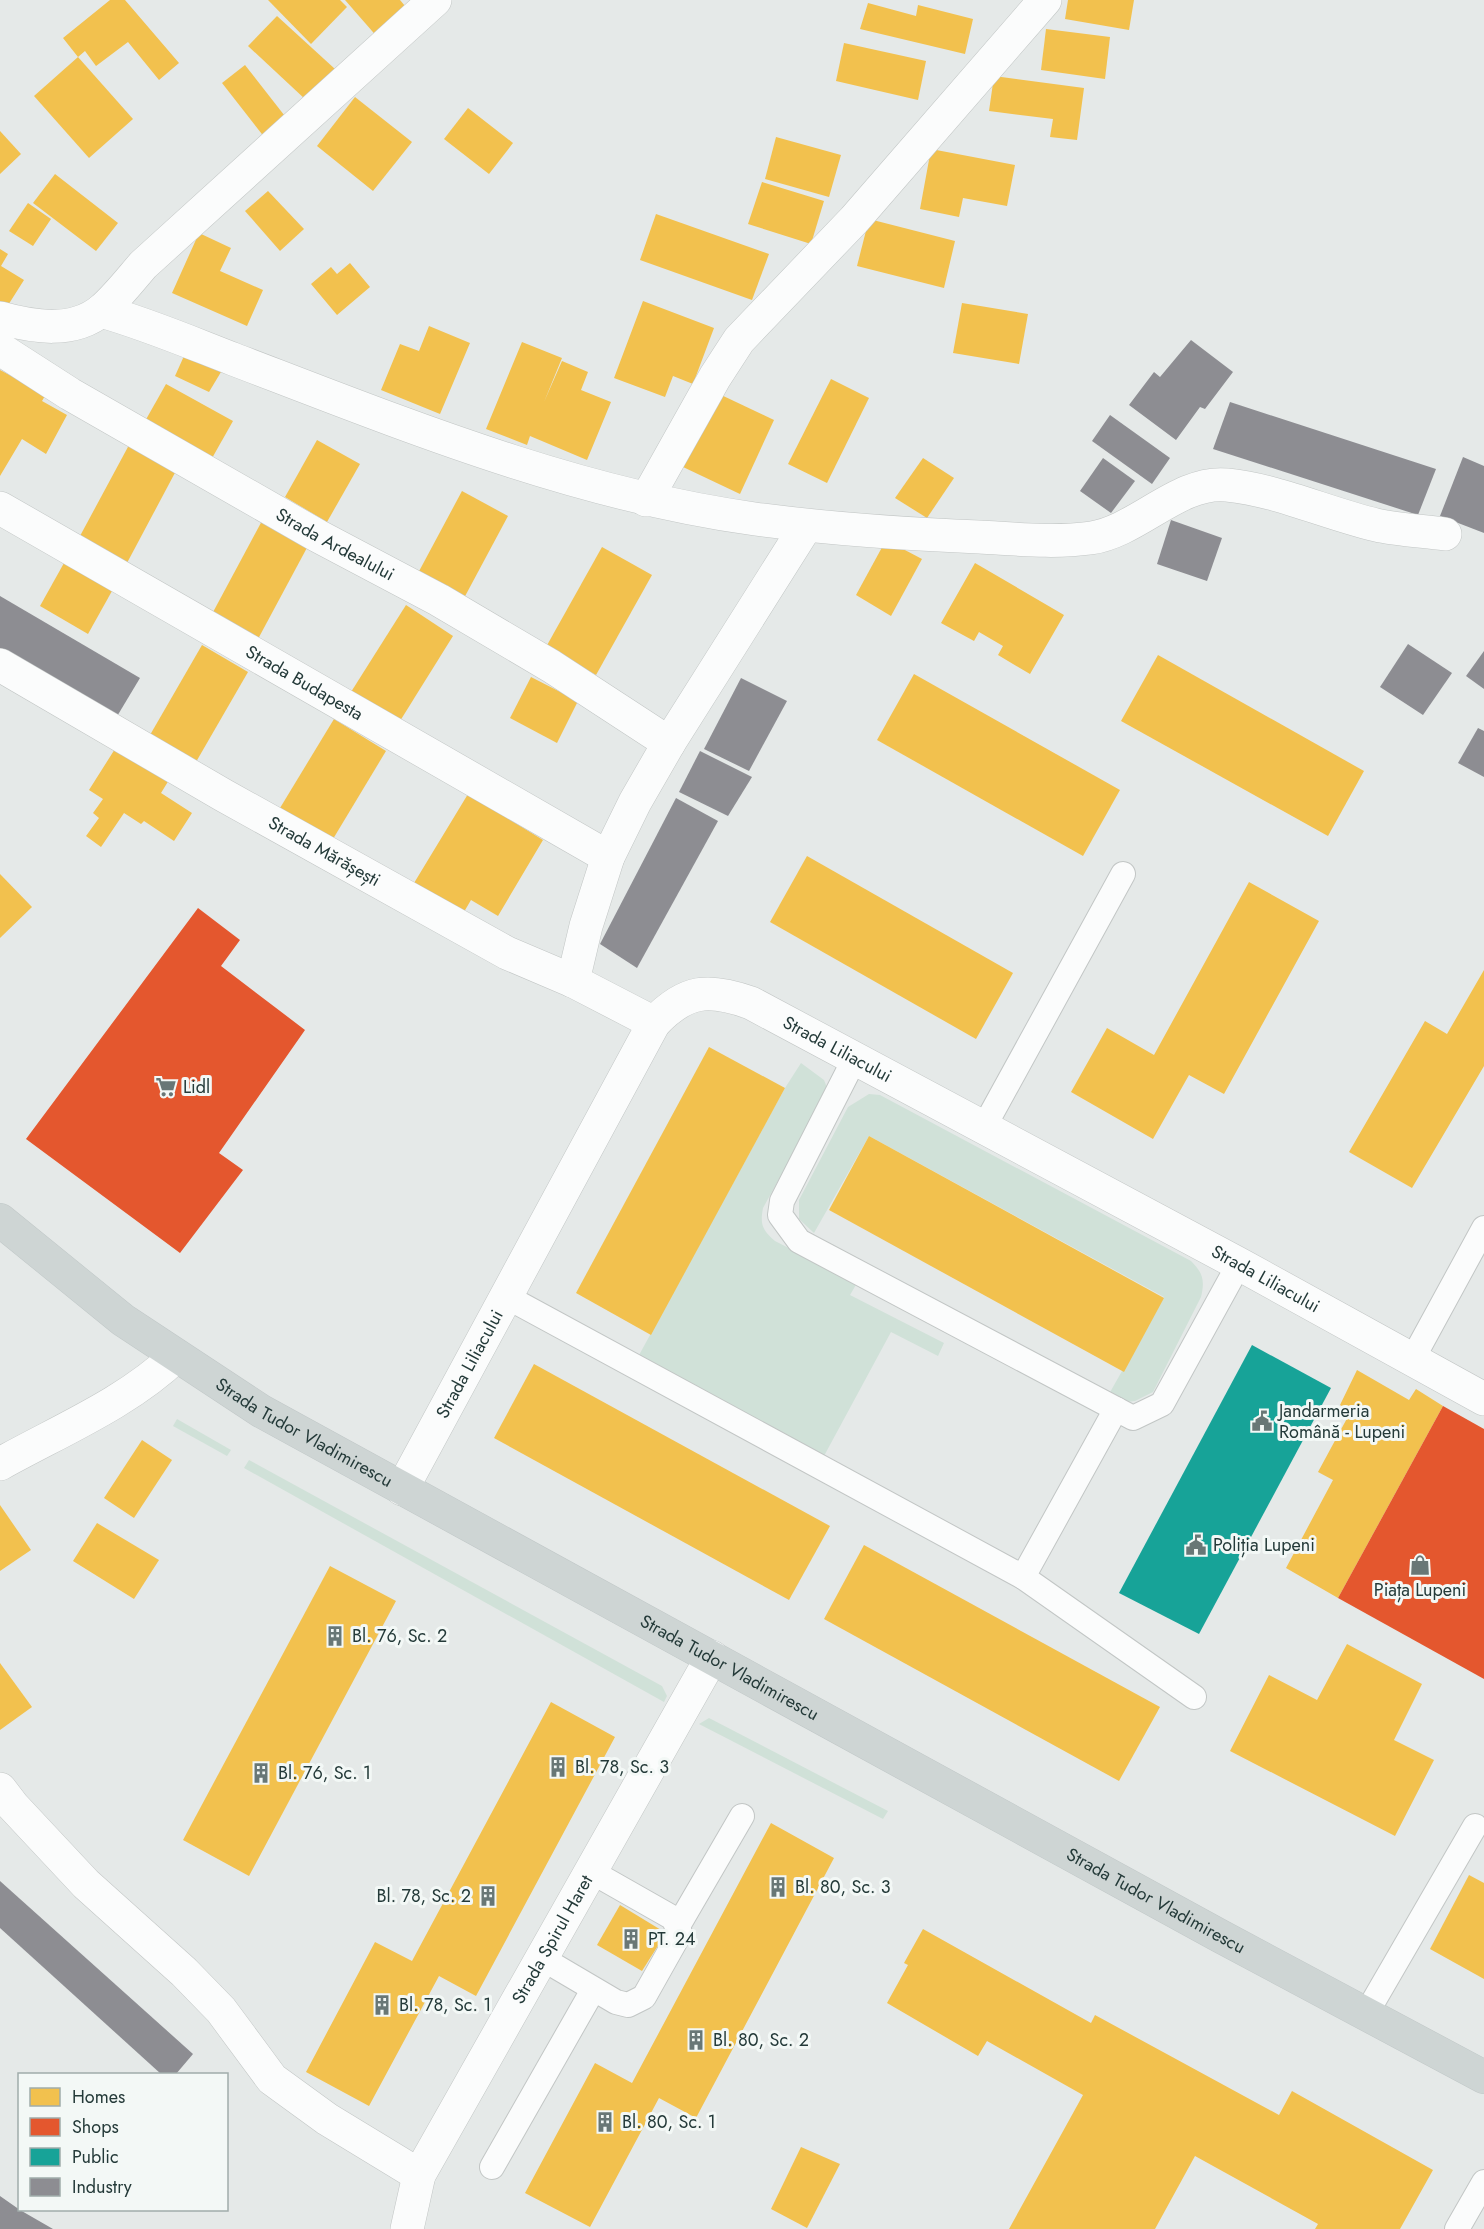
<svg xmlns="http://www.w3.org/2000/svg" width="1484" height="2229" font-family="Jost,sans-serif">
<style>
.green{fill:#d0e1d8}
.homes{fill:#f2c14e}
.shops{fill:#e4572e}
.public{fill:#17a398}
.industry{fill:#8d8d92}
.lines{fill:none;stroke-linecap:round;stroke-linejoin:round}
.service-casing{stroke:#c2c6c5;stroke-width:26}
.minor-casing{stroke:#c2c6c5;stroke-width:34}
.primary-casing{stroke:#c1c8c8;stroke-width:34}
.service{stroke:#fbfcfc;stroke-width:24}
.minor{stroke:#fbfcfc;stroke-width:33}
.primary{stroke:#ced5d4;stroke-width:33}
.labels{text-anchor:middle;stroke-width:6;stroke-linejoin:round;paint-order:stroke}
.street-label{font-size:18px;fill:#243a39;stroke:#f3f8f6}
.poi-label{font-size:18px;fill:#243a39;stroke:#f3f8f6;text-anchor:start}
</style>
<rect width="100%" height="100%" fill="#e5e9e8"/>
<g class="green">
<path d="M 801,1063 L 824,1080 L 828,1090 L 763,1208 C 760,1224 762,1230 775,1241 L 857,1283 L 850,1295 L 944,1343 L 938,1356 L 891,1332 L 824,1456 L 638,1357 L 785,1088 Z"/>
<path d="M 869,1094 L 880,1095 L 1191,1261 C 1203,1273 1205,1280 1201,1297 L 1153,1392 L 1135,1401 L 1126,1402 L 1109,1394 L 1164,1297 L 869,1136 L 814,1233 L 799,1219 L 799,1200 L 848,1107 Z"/>
<polygon points="177,1419 231,1450 227,1456 173,1426"/>
<polygon points="249,1460 662,1686 667,1696 664,1702 244,1468"/>
<polygon points="709,1718 888,1811 883,1819 699,1724"/>
</g>
<g class="homes">
<polygon points="110,0 125,0 179,63 159,80 128,42 96,66 85,51 78,57 63,38"/>
<polygon points="268,0 340,0 347,7 311,44"/>
<polygon points="345,0 400,0 410,12 379,39"/>
<polygon points="1068,0 1134,0 1129,30 1065,19"/>
<polygon points="868,3 916,16 918,5 973,19 965,54 860,29"/>
<polygon points="277,16 335,69 306,100 248,46"/>
<polygon points="1046,29 1110,37 1105,79 1041,70"/>
<polygon points="844,43 926,61 918,100 836,81"/>
<polygon points="78,57 133,119 89,158 34,96"/>
<polygon points="245,65 288,120 265,138 222,83"/>
<polygon points="994,76 1084,88 1077,140 1050,137 1053,119 989,111"/>
<polygon points="355,97 412,142 373,191 317,146"/>
<polygon points="468,108 513,143 489,174 444,139"/>
<polygon points="0,131 21,154 0,174"/>
<polygon points="776,137 841,155 829,197 765,179"/>
<polygon points="931,149 1015,165 1007,206 963,198 959,217 920,209"/>
<polygon points="55,174 118,223 96,251 33,203"/>
<polygon points="762,182 824,201 811,244 748,224"/>
<polygon points="268,191 304,229 280,251 245,211"/>
<polygon points="28,203 51,219 33,246 9,231"/>
<polygon points="656,214 769,254 752,300 640,260"/>
<polygon points="869,219 955,241 944,288 857,266"/>
<polygon points="199,233 231,248 220,271 263,290 247,326 172,293"/>
<polygon points="0,249 8,254 1,266 24,280 5,310 0,307"/>
<polygon points="350,263 370,287 337,315 311,284 331,267 337,274"/>
<polygon points="643,301 714,328 693,384 673,376 665,397 614,378"/>
<polygon points="962,303 1028,314 1019,364 953,353"/>
<polygon points="429,326 470,343 440,414 381,390 400,344 419,351"/>
<polygon points="522,342 562,358 544,402 562,361 588,372 581,390 611,402 587,460 530,436 527,445 486,429"/>
<polygon points="184,356 221,372 209,392 175,376"/>
<polygon points="0,370 46,394 42,401 67,415 46,454 22,439 0,476"/>
<polygon points="831,379 869,398 827,483 788,464"/>
<polygon points="166,384 233,421 211,460 144,423"/>
<polygon points="717,393 774,420 740,494 683,467"/>
<polygon points="317,440 360,464 327,522 285,497"/>
<polygon points="129,445 177,469 127,563 80,536"/>
<polygon points="923,458 954,478 927,518 895,498"/>
<polygon points="462,491 508,516 463,600 417,575"/>
<polygon points="263,519 309,544 258,639 212,614"/>
<polygon points="886,540 922,559 891,616 856,595"/>
<polygon points="602,547 652,575 596,675 546,647"/>
<polygon points="64,563 112,591 88,634 40,606"/>
<polygon points="975,563 1064,615 1030,674 998,655 1003,646 979,632 974,641 941,623"/>
<polygon points="406,605 453,636 400,721 351,692"/>
<polygon points="202,645 248,672 196,762 150,735"/>
<polygon points="1158,655 1364,771 1328,836 1121,721"/>
<polygon points="914,674 1120,790 1083,856 877,740"/>
<polygon points="531,677 578,701 557,743 510,718"/>
<polygon points="334,719 386,751 333,839 280,808"/>
<polygon points="120,741 172,775 161,793 192,813 174,841 144,821 141,824 124,813 101,847 86,836 99,818 93,813 103,799 89,790"/>
<polygon points="468,794 543,840 498,916 471,900 461,917 411,888"/>
<polygon points="807,856 1013,973 976,1039 770,922"/>
<polygon points="0,874 32,907 0,938"/>
<polygon points="1249,882 1319,921 1224,1094 1189,1075 1153,1139 1071,1092 1107,1028 1154,1055"/>
<polygon points="1484,970 1484,1066 1412,1188 1349,1152 1425,1021 1447,1034"/>
<polygon points="709,1047 785,1088 651,1335 576,1293"/>
<polygon points="869,1136 1164,1298 1124,1372 829,1210"/>
<polygon points="534,1364 830,1526 789,1600 494,1438"/>
<polygon points="1357,1370 1409,1400 1416,1389 1443,1406 1338,1598 1286,1568 1333,1480 1318,1472 1351,1411 1340,1405"/>
<polygon points="142,1440 172,1460 134,1518 104,1498"/>
<polygon points="0,1505 31,1550 0,1571"/>
<polygon points="97,1523 159,1560 134,1599 73,1561"/>
<polygon points="864,1545 1160,1707 1119,1781 824,1619"/>
<polygon points="330,1566 396,1601 249,1876 183,1840"/>
<polygon points="1347,1644 1422,1684 1394,1740 1434,1760 1395,1836 1230,1751 1269,1675 1317,1700"/>
<polygon points="0,1663 32,1707 0,1730"/>
<polygon points="551,1702 615,1737 476,1996 439,1976 369,2106 306,2072 375,1942 412,1961"/>
<polygon points="771,1823 834,1858 696,2118 659,2098 590,2227 525,2193 595,2063 632,2083"/>
<polygon points="1469,1875 1484,1883 1484,1979 1430,1949"/>
<polygon points="620,1905 666,1933 642,1971 597,1945"/>
<polygon points="923,1929 1091,2023 1095,2015 1279,2115 1292,2091 1433,2170 1400,2229 1315,2229 1318,2224 1195,2156 1155,2229 1009,2229 1083,2095 987,2041 978,2056 887,2003 908,1965 904,1963"/>
<polygon points="801,2147 840,2164 807,2228 771,2209"/>
</g>
<g class="shops">
<polygon points="198,908 240,940 221,966 305,1030 219,1153 243,1170 180,1253 26,1139"/>
<polygon points="1443,1406 1484,1429 1484,1679 1338,1598"/>
</g>
<polygon class="public" points="1252,1345 1331,1388 1199,1634 1119,1593"/>
<g class="industry">
<polygon points="1191,340 1233,372 1205,409 1200,407 1176,440 1129,405 1154,372 1160,377"/>
<polygon points="1230,402 1436,469 1418,515 1213,449"/>
<polygon points="1110,415 1170,458 1152,484 1092,441"/>
<polygon points="1463,457 1484,466 1484,533 1440,516"/>
<polygon points="1103,458 1135,481 1111,513 1080,491"/>
<polygon points="1171,520 1222,538 1207,581 1157,564"/>
<polygon points="0,596 140,678 116,718 0,650"/>
<polygon points="1408,644 1452,673 1423,715 1380,687"/>
<polygon points="1484,651 1484,689 1466,676"/>
<polygon points="741,678 787,701 749,771 704,749"/>
<polygon points="1478,728 1484,731 1484,777 1458,763"/>
<polygon points="700,751 752,777 728,816 679,792"/>
<polygon points="676,798 718,821 637,968 600,944"/>
<polygon points="0,1881 193,2054 176,2074 161,2074 0,1928"/>
<polygon points="0,2196 20,2210 53,2229 0,2229"/>
</g>
<g class="lines">
<g class="service-casing">
<g id="service">
<polyline points="855,1058 782,1201 780,1215 799,1241 1133,1418 1162,1404 1239,1264"/>
<polyline points="984,1127 1123,874"/>
<polyline points="507,1297 1023,1577 1194,1697"/>
<polyline points="1412,1360 1484,1228"/>
<polyline points="1023,1577 1116,1409"/>
<polyline points="678,1926 742,1816"/>
<polyline points="543,1959 616,2002 628,2005 644,1997 680,1933 673,1918 592,1872"/>
<polyline points="1366,2014 1475,1826"/>
<polyline points="492,2167 593,1990"/>
<polyline points="1457,2229 1484,2182"/>
</g>
</g>
<g class="minor-casing">
<g id="minor">
<path d="M 101,311 C 147,324 189,342 233,359 C 403,424 574,494 755,519 C 830,529 904,534 979,537 C 1017,539 1053,543 1091,538 C 1138,531 1179,480 1227,485 C 1277,490 1326,513 1376,525 C 1398,530 1422,531 1445,534"/>
<path d="M 0,318 C 33,327 73,334 102,310 C 117,297 130,280 143,265 L 435,0"/>
<path id="s1" d="M 0,349 L 70,394 L 318,536 L 439,600 L 551,666 L 669,743"/>
<polyline points="646,500 715,377 739,340 854,220 1045,0"/>
<path id="s2" d="M 0,508 L 608,857"/>
<path id="s3" d="M 0,665 L 223,795 L 507,953 L 573,981 L 654,1023"/>
<polyline points="573,981 586,926 608,857 635,802 669,743 806,526"/>
<path d="M 0,1464 C 59,1431 127,1403 176,1356"/>
<path id="s4" d="M 402,1489 L 654,1023 C 686,989 709,988 751,1003 L 1239,1264 L 1484,1399"/>
<polyline points="0,1789 13,1806 86,1884 184,1972 221,2010 272,2079 327,2119 419,2175"/>
<path id="s5" d="M 407,2229 L 419,2175 L 712,1657"/>
</g>
</g>
<g class="primary-casing">
<g id="primary">
<path id="s6" d="M 0,1220 L 123,1320 L 261,1411 L 1220,1936 L 1484,2077"/>
</g>
</g>
<use href="#service" class="service"/>
<use href="#minor" class="minor"/>
<use href="#primary" class="primary"/>
</g>
<defs>
<g id="supermarket-bare" transform="scale(1.62)"><path d="M-6-5.5h2.5l.6 2H6L4.5 2H-2.5L-4.4-4H-6ZM-1.5 3.2a1.3 1.3 0 1 0 .1 0ZM3 3.2a1.3 1.3 0 1 0 .1 0Z" fill="#687776" stroke="#f3f8f6" stroke-width="2.5" paint-order="stroke"/></g>
<g id="civic-bare" transform="scale(1.62)"><path d="M-.6-6.5H3V-4.5H.6V-3L4-1V1h2V6H-6V1h2V-1L-.6-3ZM-1.2 2.5V6h2.4V2.5Z" fill="#687776" stroke="#f3f8f6" stroke-width="2.5" paint-order="stroke"/></g>
<g id="shop-bare" transform="scale(1.62)"><path d="M-5-2.5h2.3a2.7 3.5 0 0 1 5.4 0H5L5.5 6h-11ZM-1.5-2.5h3a1.5 2.3 0 0 0-3 0Z" fill="#687776" stroke="#f3f8f6" stroke-width="2.5" paint-order="stroke"/></g>
<g id="building-bare" transform="scale(1.62)"><path d="M-4-6H4V6H1V3H-1V6H-4ZM-2.5-4.3h1.7v1.8h-1.7ZM.8-4.3h1.7v1.8H.8ZM-2.5-1h1.7V.8h-1.7ZM.8-1h1.7V.8H.8Z" fill="#687776" stroke="#f3f8f6" stroke-width="2.5" paint-order="stroke"/></g>
</defs>
<g fill-rule="evenodd">
<use href="#supermarket-bare" x="166" y="1087"/>
<use href="#civic-bare" x="1262" y="1421"/>
<use href="#civic-bare" x="1196" y="1545"/>
<use href="#shop-bare" x="1420" y="1565"/>
<use href="#building-bare" x="335" y="1636"/>
<use href="#building-bare" x="558" y="1767"/>
<use href="#building-bare" x="261" y="1773"/>
<use href="#building-bare" x="778" y="1887"/>
<use href="#building-bare" x="488" y="1896"/>
<use href="#building-bare" x="631" y="1939"/>
<use href="#building-bare" x="382" y="2005"/>
<use href="#building-bare" x="696" y="2040"/>
<use href="#building-bare" x="605" y="2122"/>
</g>
<g class="labels">
<g class="street-label">
<text dy="6" stroke="none"><textPath href="#s1" startOffset="388">Strada Ardealului</textPath></text>
<text dy="6" stroke="none"><textPath href="#s2" startOffset="351">Strada Budapesta</textPath></text>
<text dy="6" stroke="none"><textPath href="#s3" startOffset="374">Strada Mărășești</textPath></text>
<text dy="6" stroke="none"><textPath href="#s4" startOffset="735">Strada Liliacului</textPath></text>
<text dy="6" stroke="none"><textPath href="#s4" startOffset="1221">Strada Liliacului</textPath></text>
<text dy="6" stroke="none"><textPath href="#s4" startOffset="142">Strada Liliacului</textPath></text>
<text dy="6" stroke="none"><textPath href="#s6" startOffset="372">Strada Tudor Vladimirescu</textPath></text>
<text dy="6" stroke="none"><textPath href="#s6" startOffset="858">Strada Tudor Vladimirescu</textPath></text>
<text dy="6" stroke="none"><textPath href="#s6" startOffset="1344">Strada Tudor Vladimirescu</textPath></text>
<text dy="6" stroke="none"><textPath href="#s5" startOffset="326">Strada Spirul Haret</textPath></text>
</g>
<g class="poi-label">
<text x="183" y="1093">Lidl</text>
<text x="1279" y="1417">Jandarmeria<tspan x="1279" dy="21">Română - Lupeni</tspan></text>
<text x="1213" y="1551">Poliția Lupeni</text>
<text x="1420" y="1596" text-anchor="middle">Piața Lupeni</text>
<text x="352" y="1642">Bl. 76, Sc. 2</text>
<text x="575" y="1773">Bl. 78, Sc. 3</text>
<text x="278" y="1779">Bl. 76, Sc. 1</text>
<text x="795" y="1893">Bl. 80, Sc. 3</text>
<text x="471" y="1902" text-anchor="end">Bl. 78, Sc. 2</text>
<text x="648" y="1945">PT. 24</text>
<text x="399" y="2011">Bl. 78, Sc. 1</text>
<text x="713" y="2046">Bl. 80, Sc. 2</text>
<text x="622" y="2128">Bl. 80, Sc. 1</text>
</g>
</g>
<rect x="18" y="2073" width="210" height="138" fill="#f3f8f6" stroke="#a0acaa" stroke-width="1.5"/>
<rect x="30" y="2088" width="30" height="18" fill="#f2c14e" stroke="#a0acaa" stroke-width="1.5"/>
<text x="72" y="2103" font-size="18" fill="#243a39">Homes</text>
<rect x="30" y="2118" width="30" height="18" fill="#e4572e" stroke="#a0acaa" stroke-width="1.5"/>
<text x="72" y="2133" font-size="18" fill="#243a39">Shops</text>
<rect x="30" y="2148" width="30" height="18" fill="#17a398" stroke="#a0acaa" stroke-width="1.5"/>
<text x="72" y="2163" font-size="18" fill="#243a39">Public</text>
<rect x="30" y="2178" width="30" height="18" fill="#8d8d92" stroke="#a0acaa" stroke-width="1.5"/>
<text x="72" y="2193" font-size="18" fill="#243a39">Industry</text>
</svg>
